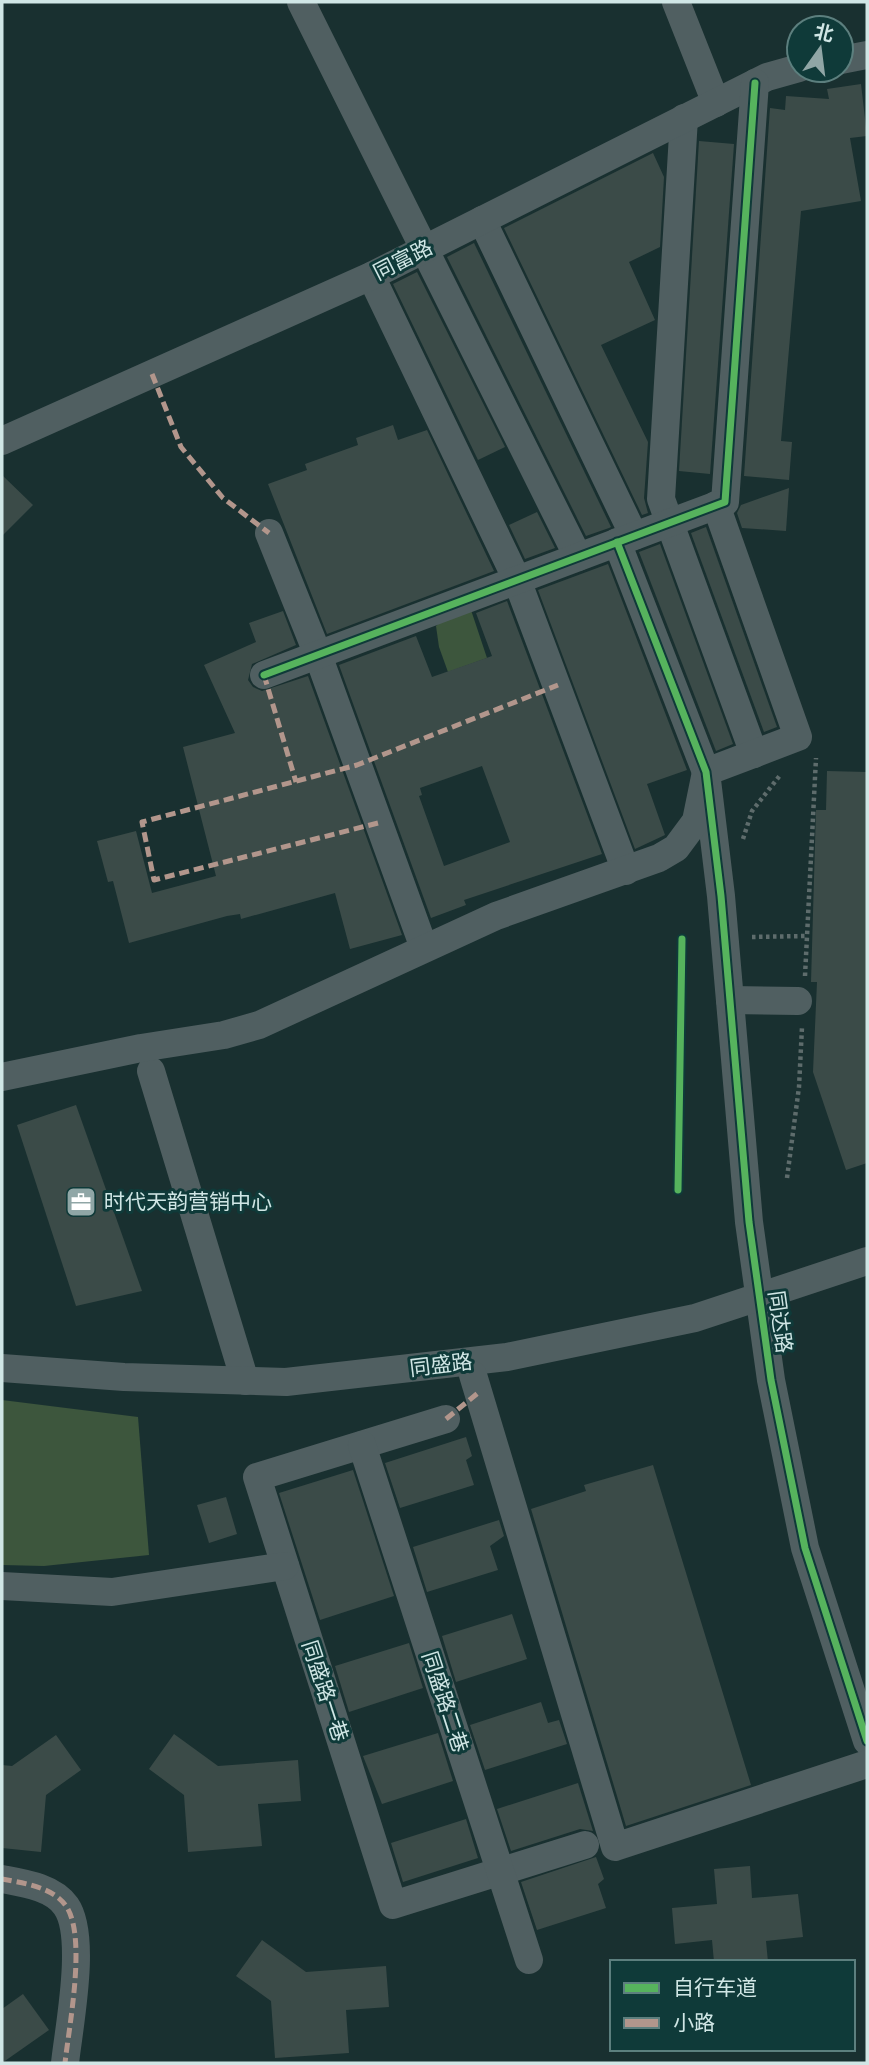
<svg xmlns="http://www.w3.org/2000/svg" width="869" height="2065" font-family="'Varela Round','Noto Sans SC',sans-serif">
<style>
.green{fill:#3d563d}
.building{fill:#3b4b48;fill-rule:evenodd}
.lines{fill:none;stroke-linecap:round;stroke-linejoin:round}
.path{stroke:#5e6c6c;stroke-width:4.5;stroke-dasharray:3.5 3.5;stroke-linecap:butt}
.minor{stroke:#505f61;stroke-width:28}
.quiet{stroke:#b2968c;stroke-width:5;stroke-dasharray:10 5;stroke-linecap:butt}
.cycleway-casing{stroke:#0f3a39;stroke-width:11}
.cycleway{stroke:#56b35d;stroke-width:7}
.labels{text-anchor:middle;stroke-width:6;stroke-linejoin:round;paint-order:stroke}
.street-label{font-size:21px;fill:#d0e6e5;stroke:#0f3a39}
.poi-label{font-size:21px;fill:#d0e6e5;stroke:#0f3a39;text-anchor:start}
</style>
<rect width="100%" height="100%" fill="#193030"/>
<g class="green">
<polygon points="471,610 487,658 448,672 439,647 436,626 446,617"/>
<polygon points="2,1400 138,1417 149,1555 44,1566 2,1565"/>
</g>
<g class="building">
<polygon points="861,84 867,136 850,138 861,201 801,211 781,441 792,442 789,480 744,476 770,108 785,110 786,96 829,99 827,89"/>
<polygon points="699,141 734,144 710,474 679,471"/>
<polygon points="653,153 664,177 660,247 629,262 655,320 601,345 648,442 644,498 648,513 642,515 504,228"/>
<polygon points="474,243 611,527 609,528 586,536 447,257"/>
<polygon points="417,272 505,447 478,460 393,284"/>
<polygon points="393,425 398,440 427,430 494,571 327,634 268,484 307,470 305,464 358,445 356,438"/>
<polygon points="2,475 33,505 2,536"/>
<polygon points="789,488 786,531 742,528 737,513 741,505"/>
<polygon points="537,512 555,548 525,559 509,525"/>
<polygon points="706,527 777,727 764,732 691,533"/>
<polygon points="660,544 733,744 716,751 639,552"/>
<polygon points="608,564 687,770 647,784 665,835 635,849 538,590"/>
<path d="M 507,601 L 602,854 L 464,900 L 466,905 L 431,918 L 339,665 L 416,636 L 432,677 L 492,656 L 476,613 ZM 482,766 L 510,842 L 444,866 L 419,796 L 422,795 L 420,788 Z"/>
<polygon points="283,611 296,645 252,664 248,680 253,687 262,691 308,676 402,935 350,949 335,893 241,919 240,914 227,916 129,943 113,881 108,882 97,841 136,831 152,893 216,876 183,747 235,733 204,665 256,642 249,623"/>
<polygon points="827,771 867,772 867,1163 846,1170 813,1072 817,982 811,982 816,810 826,810"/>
<polygon points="76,1105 142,1291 76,1306 17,1125"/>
<polygon points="466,1437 472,1456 466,1460 474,1485 400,1508 385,1463"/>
<polygon points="653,1465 751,1785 626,1826 531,1509 586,1491 584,1485"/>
<polygon points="353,1470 394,1596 320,1620 279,1493"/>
<polygon points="226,1497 237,1534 209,1543 197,1505"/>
<polygon points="499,1520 504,1536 490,1546 498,1570 427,1592 413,1547"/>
<polygon points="512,1614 527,1659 456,1682 442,1636"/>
<polygon points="409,1643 423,1688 349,1712 335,1666"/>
<polygon points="541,1702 548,1723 559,1720 567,1744 485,1770 470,1725"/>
<polygon points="438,1733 453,1781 382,1804 363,1756"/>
<polygon points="174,1734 218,1766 298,1760 301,1801 258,1804 262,1846 188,1852 184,1795 149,1769"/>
<polygon points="56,1735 81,1770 46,1795 41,1852 2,1848 2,1765 12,1766"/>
<polygon points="578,1783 593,1831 580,1829 511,1851 497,1809"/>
<polygon points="466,1819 478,1858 403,1882 391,1843"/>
<polygon points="596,1857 604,1879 598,1884 606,1908 537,1930 521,1882"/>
<polygon points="750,1866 752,1898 798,1894 803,1937 766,1941 768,1962 714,1962 712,1940 675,1944 672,1908 717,1904 714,1869"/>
<polygon points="262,1940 306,1972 386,1966 389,2007 346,2010 349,2053 275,2058 271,2001 236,1976"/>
<polygon points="23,1994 49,2030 2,2063 2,2009"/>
</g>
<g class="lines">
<g class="path">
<polyline points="743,839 752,811 781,774"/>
<polyline points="752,937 807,936"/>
<polyline points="805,976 816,758"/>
<polyline points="787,1178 799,1087 802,1027"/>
</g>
<g class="minor">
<polyline points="301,2 578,557"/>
<polyline points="676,2 716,103"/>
<polyline points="841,60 867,55"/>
<polyline points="684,118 661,499 754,754"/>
<polyline points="482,220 634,536"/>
<polyline points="371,276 517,580 626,871"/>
<polyline points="2,441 371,276 767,77 799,68"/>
<polyline points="269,533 318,655 424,948"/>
<polyline points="617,542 706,772 721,896 749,1222 771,1380 805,1548 867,1741"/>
<polyline points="264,675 725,502 755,83"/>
<polyline points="730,1000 798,1001"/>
<polyline points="151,1071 245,1381"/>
<polyline points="2,1077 141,1048 224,1035 259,1025 496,916 659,858 676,848 696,821 706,772 798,737 716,505"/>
<polyline points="2,1368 124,1377 286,1382 507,1357 695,1318 867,1261"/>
<polyline points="473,1375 615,1847 867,1764"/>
<polyline points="446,1419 257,1477 393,1905 585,1845"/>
<polyline points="362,1445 529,1960"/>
<polyline points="2,1586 112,1592 285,1566"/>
<path d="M 2,1879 C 23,1883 53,1887 66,1906 C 87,1936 69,2026 65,2063"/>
</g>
<g class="quiet">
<polyline points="152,374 181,447 223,498 269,533"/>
<polyline points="264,675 296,782"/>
<polyline points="378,823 154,880 142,822 357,765 558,685"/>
<polyline points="446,1419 478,1393"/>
<path d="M 2,1879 C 23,1883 53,1887 66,1906 C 87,1936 69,2026 65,2063"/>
</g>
<g class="cycleway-casing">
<g id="cycleway">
<polyline points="617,542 706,772 721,896 749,1222 771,1380 805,1548 867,1741"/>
<polyline points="264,675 725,502 755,83"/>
<polyline points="678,1190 682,939"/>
</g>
</g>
<use href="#cycleway" class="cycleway"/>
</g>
<defs>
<g id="office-square" transform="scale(1.575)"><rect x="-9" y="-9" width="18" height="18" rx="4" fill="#90a6a6" stroke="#0f3a39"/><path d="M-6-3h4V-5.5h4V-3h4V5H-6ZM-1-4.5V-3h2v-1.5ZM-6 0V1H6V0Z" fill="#fff"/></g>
</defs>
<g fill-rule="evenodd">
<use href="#office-square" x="81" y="1202"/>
</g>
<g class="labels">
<g class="street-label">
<text transform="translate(403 260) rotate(-27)" y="7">同富路</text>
<text transform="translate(780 1322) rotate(82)" y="7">同达路</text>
<text transform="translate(441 1365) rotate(-7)" y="7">同盛路</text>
<text transform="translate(325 1691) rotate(72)" y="7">同盛路一巷</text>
<text transform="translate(445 1702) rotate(72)" y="7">同盛路二巷</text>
</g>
<g class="poi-label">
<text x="104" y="1209">时代天韵营销中心</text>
</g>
</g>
<rect width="869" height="2065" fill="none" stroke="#d0e6e5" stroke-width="7"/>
<rect x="610" y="1960" width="245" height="91" fill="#0f3a39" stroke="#5c7f7e" stroke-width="2"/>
<rect x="624" y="1983" width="35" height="10" fill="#56b35d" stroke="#5c7f7e" stroke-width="2"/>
<text x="673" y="1995" font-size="21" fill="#d0e6e5">自行车道</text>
<rect x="624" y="2018" width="35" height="10" fill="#b2968c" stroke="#5c7f7e" stroke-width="2"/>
<text x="673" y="2030" font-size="21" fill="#d0e6e5">小路</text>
<g transform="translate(820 49) rotate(14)"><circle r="33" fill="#0f3a39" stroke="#5c7f7e" stroke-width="2"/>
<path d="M0-5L12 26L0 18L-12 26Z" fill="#90a6a6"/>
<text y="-10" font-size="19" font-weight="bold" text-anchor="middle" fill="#d0e6e5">北</text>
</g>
</svg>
